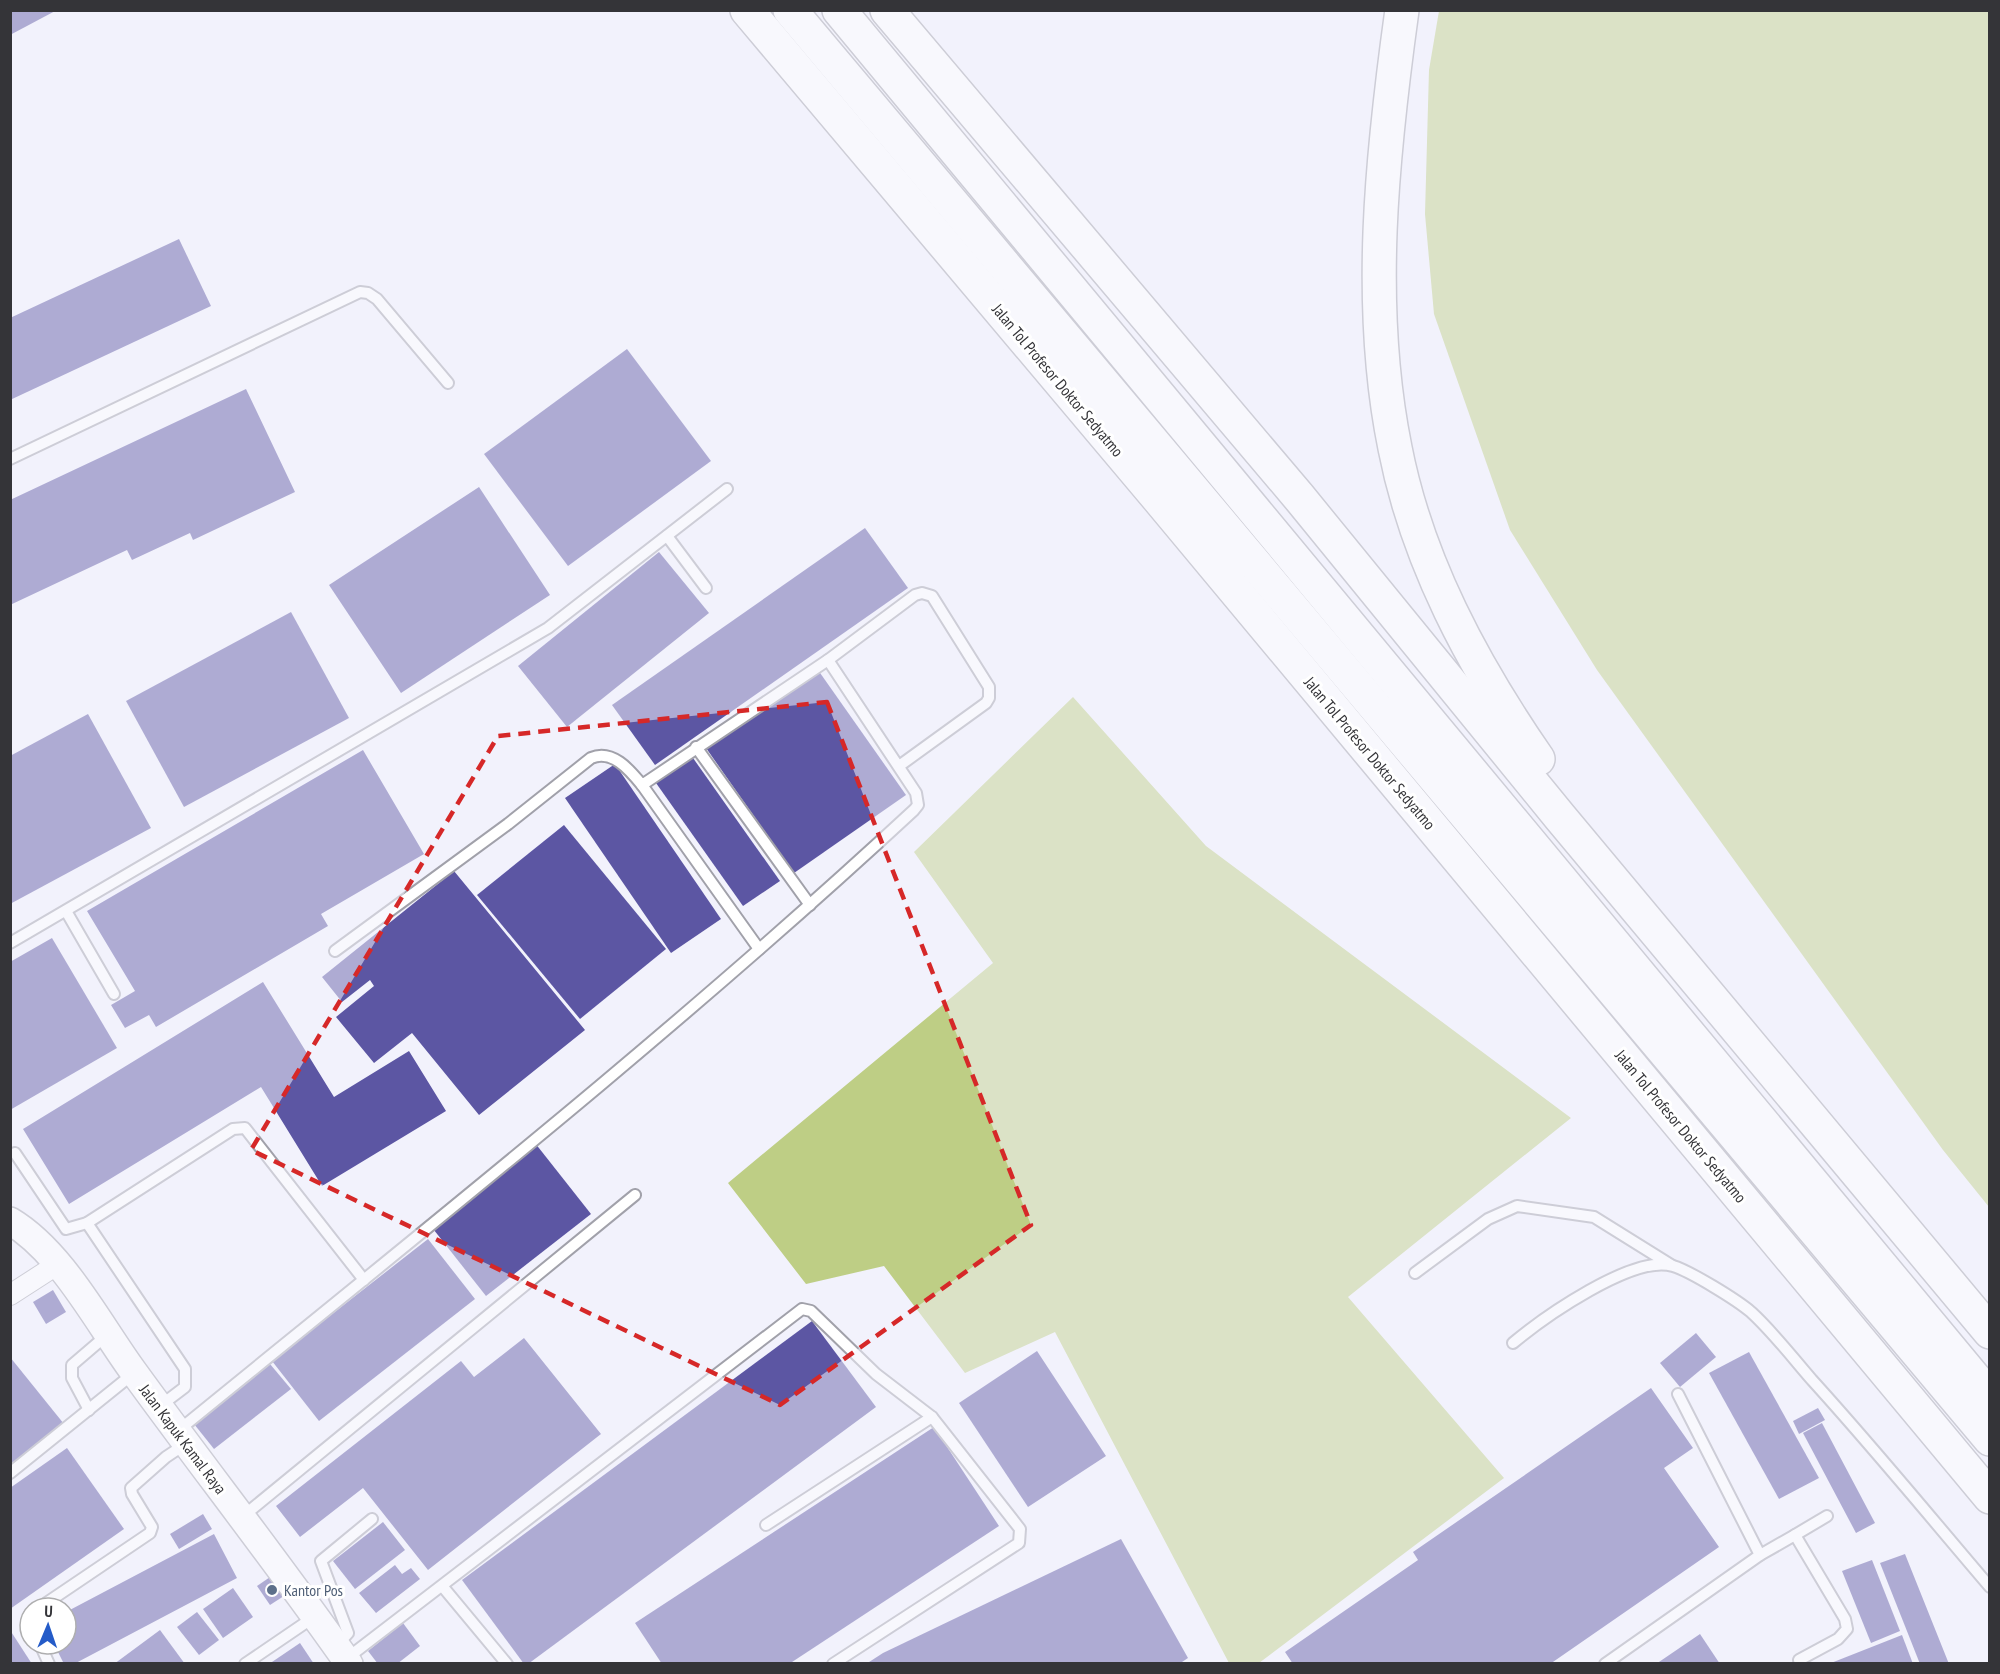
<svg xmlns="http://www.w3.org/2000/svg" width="2000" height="1674" font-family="'PT Sans Narrow',sans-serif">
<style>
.green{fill:#bece85}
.building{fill:#5c56a3}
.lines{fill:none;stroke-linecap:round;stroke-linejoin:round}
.lane-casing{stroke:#a1a1aa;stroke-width:14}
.street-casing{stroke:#a1a1aa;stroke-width:22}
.secondary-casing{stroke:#a1a1aa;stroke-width:30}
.highway-casing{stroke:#a1a1aa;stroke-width:36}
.lane{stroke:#fff;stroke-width:10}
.street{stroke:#fff;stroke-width:20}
.secondary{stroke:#fff;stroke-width:27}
.highway{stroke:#fff;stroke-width:33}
.marked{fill:none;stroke:#d62828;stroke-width:4.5;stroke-dasharray:12 8;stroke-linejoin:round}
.service-dot{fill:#5c6f8a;stroke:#fff;stroke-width:2}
.labels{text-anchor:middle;stroke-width:6;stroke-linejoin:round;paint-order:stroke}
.street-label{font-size:16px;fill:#343438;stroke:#fff}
.service-label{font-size:16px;fill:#4e5e75;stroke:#fff;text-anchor:start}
</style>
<rect width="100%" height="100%" fill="#f2f2fc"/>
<g class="green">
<polygon points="1439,11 1989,11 1989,1207 1943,1150 1597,670 1510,530 1434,314 1425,214 1429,70"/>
<polygon points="1073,697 1206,846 1571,1118 1348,1297 1504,1478 1259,1663 1229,1663 1055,1332 965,1373 884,1266 806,1284 728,1183 993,963 914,852"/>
</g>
<g class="building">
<polygon points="10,10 57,10 10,35"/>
<polygon points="179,239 211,306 10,400 10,318"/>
<polygon points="627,349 711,461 568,566 484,454"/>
<polygon points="246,389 295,492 193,540 190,533 132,560 127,550 10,605 10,500"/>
<polygon points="479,487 550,595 401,693 329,585"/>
<polygon points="865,528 908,588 655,765 612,705"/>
<polygon points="659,552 709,613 567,727 518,666"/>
<polygon points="291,612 349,718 184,807 126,701"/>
<polygon points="818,670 906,795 794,873 706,748"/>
<polygon points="88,714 151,828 10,904 10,756"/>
<polygon points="363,750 424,854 321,914 328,926 156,1027 149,1015 125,1028 111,1005 135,991 87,911"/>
<polygon points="693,758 780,881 743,906 656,783"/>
<polygon points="615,764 721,919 671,953 565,798"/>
<polygon points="564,825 666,949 580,1019 477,895"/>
<polygon points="454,871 585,1030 479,1115 412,1033 374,1063 336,1017 374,986 370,980 342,1002 322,977"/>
<polygon points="52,938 117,1048 10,1110 10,962"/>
<polygon points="263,982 334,1097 409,1051 446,1111 322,1186 261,1087 69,1204 23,1129"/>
<polygon points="535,1143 591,1214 486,1296 430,1225"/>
<polygon points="428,1239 475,1299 319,1421 272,1361"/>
<polygon points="53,1290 66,1312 46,1324 33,1302"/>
<polygon points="812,1321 876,1407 528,1664 524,1664 462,1580"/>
<polygon points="1696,1333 1716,1357 1680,1387 1660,1363"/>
<polygon points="524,1338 601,1434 428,1570 363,1488 300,1537 276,1506 461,1361 474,1377"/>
<polygon points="1037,1351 1106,1456 1028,1507 959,1403"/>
<polygon points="1749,1352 1819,1478 1779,1499 1709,1373"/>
<polygon points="10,1357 64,1424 10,1465"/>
<polygon points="270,1364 291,1389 214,1449 194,1424"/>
<polygon points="1651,1388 1693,1448 1664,1468 1719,1547 1550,1664 1293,1664 1285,1652 1418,1560 1413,1552"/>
<polygon points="1818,1408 1825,1420 1799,1434 1793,1421"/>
<polygon points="1822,1423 1875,1523 1856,1533 1803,1433"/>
<polygon points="934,1427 999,1526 789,1664 662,1664 635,1623"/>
<polygon points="67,1448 124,1529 10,1609 10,1488"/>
<polygon points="203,1514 212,1529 179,1549 170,1534"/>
<polygon points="383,1522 405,1550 355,1589 333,1561"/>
<polygon points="214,1534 237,1578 74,1664 64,1664 54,1644 66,1644 66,1612"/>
<polygon points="1121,1539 1188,1658 1179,1664 866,1664 883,1653"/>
<polygon points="1905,1554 1949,1664 1920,1664 1880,1563"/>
<polygon points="1872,1560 1900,1631 1871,1643 1842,1571"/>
<polygon points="395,1565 402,1574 411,1568 420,1579 376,1613 359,1593"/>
<polygon points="273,1575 287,1594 270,1605 257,1586"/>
<polygon points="233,1588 253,1617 223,1638 203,1609"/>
<polygon points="197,1612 219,1640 199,1655 177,1627"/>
<polygon points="403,1623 420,1646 397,1664 378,1664 368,1651"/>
<polygon points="10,1630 32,1664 10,1664"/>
<polygon points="160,1630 185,1664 114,1664"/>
<polygon points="1700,1634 1720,1664 1656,1664"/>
<polygon points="1902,1635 1913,1664 1831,1664 1831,1663"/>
<polygon points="300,1643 314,1664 269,1664"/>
</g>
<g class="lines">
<g class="lane-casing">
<g id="lane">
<polyline points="10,459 360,292 368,293 377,299 448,383"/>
<polyline points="667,536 706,588"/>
<polyline points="696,747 810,905"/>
<polyline points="642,785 759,949"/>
<polyline points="66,911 114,994"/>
<polyline points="10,943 548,628 727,489"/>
<path d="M 335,951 L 508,824 L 591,758 C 612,749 629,769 642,785 L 828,660"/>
<polyline points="15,1153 66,1229 87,1223 233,1129 245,1128 364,1280"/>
<polyline points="87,1223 185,1369 185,1387 160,1406"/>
<polyline points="1415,1273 1488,1219 1517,1206 1594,1217 1671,1265"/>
<path d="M 1513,1343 C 1543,1318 1633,1254 1673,1266 C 1690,1271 1737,1300 1751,1312 C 1773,1332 1792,1357 1812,1380 C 1873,1447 1931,1518 1990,1587"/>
<polyline points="89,1410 72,1378 72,1365 107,1335"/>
<path d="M 179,1430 C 427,1228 679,1028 914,810 L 918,805 L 916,793 L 828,660 L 915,595 L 922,593 L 932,596 L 989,687 L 989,698 L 986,703 L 899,766"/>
<polyline points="10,1473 134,1373"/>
<polyline points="242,1517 635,1195"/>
<polyline points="766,1525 932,1417"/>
<polyline points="1795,1535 1827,1516"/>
<polyline points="1760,1555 1795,1535 1845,1619 1847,1629 1838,1639 1799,1660"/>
<polyline points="443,1587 507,1664"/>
<polyline points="39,1608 150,1533 152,1527 132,1494 131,1488 166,1457 187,1443"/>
<polyline points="30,1614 30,1622"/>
<polyline points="40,1644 49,1664"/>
<polyline points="337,1645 348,1633 321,1561 372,1519"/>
<polyline points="346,1659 802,1309 811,1311 876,1374 932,1417 1020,1529 1019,1543 833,1664"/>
<polyline points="245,1664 314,1617"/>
<polyline points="1605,1664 1760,1555 1678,1394"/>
</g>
</g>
<g class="street-casing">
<polyline id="street" points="10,1295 58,1264"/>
</g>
<g class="secondary-casing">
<path id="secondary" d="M 10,1221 C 62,1252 98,1323 133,1371 C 204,1469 279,1564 349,1664"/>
</g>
<g class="highway-casing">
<g id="highway">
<polyline points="747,10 1158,498 1990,1497"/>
<polyline points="790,10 1990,1439"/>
<polyline points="839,10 1990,1397"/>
<polyline points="887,10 1299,497 1560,817 1990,1332"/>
<path d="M 1402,10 C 1382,154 1366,305 1395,448 C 1417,561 1473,665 1538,759"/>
</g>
</g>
<use href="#lane" class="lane"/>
<use href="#street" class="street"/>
<use href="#secondary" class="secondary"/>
<use href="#highway" class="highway"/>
</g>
<path d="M0 0H2000V1674H0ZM 827,702 L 1031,1225 L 780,1405 L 251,1150 L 498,736 Z" fill="#f2f2fc" fill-opacity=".55" fill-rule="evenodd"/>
<path class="marked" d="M 827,702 L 1031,1225 L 780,1405 L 251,1150 L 498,736 Z"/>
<circle class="service-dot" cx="272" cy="1590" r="6"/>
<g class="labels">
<g class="street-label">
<text transform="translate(1058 380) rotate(50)" y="6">Jalan Tol Profesor Doktor Sedyatmo</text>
<text transform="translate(1370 753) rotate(50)" y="6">Jalan Tol Profesor Doktor Sedyatmo</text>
<text transform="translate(1681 1126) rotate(50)" y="6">Jalan Tol Profesor Doktor Sedyatmo</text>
<text transform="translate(183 1439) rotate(53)" y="6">Jalan Kapuk Kamal Raya</text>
</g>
<g class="service-label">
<text x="284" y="1596">Kantor Pos</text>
</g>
</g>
<rect width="2000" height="1674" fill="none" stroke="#343438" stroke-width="24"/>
<g transform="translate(48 1626) rotate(2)"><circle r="28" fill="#ffffff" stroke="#aeaeaf" stroke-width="1.5"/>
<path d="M0-4.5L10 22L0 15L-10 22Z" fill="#245bc8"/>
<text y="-9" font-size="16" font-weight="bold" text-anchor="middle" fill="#343438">U</text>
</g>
</svg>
